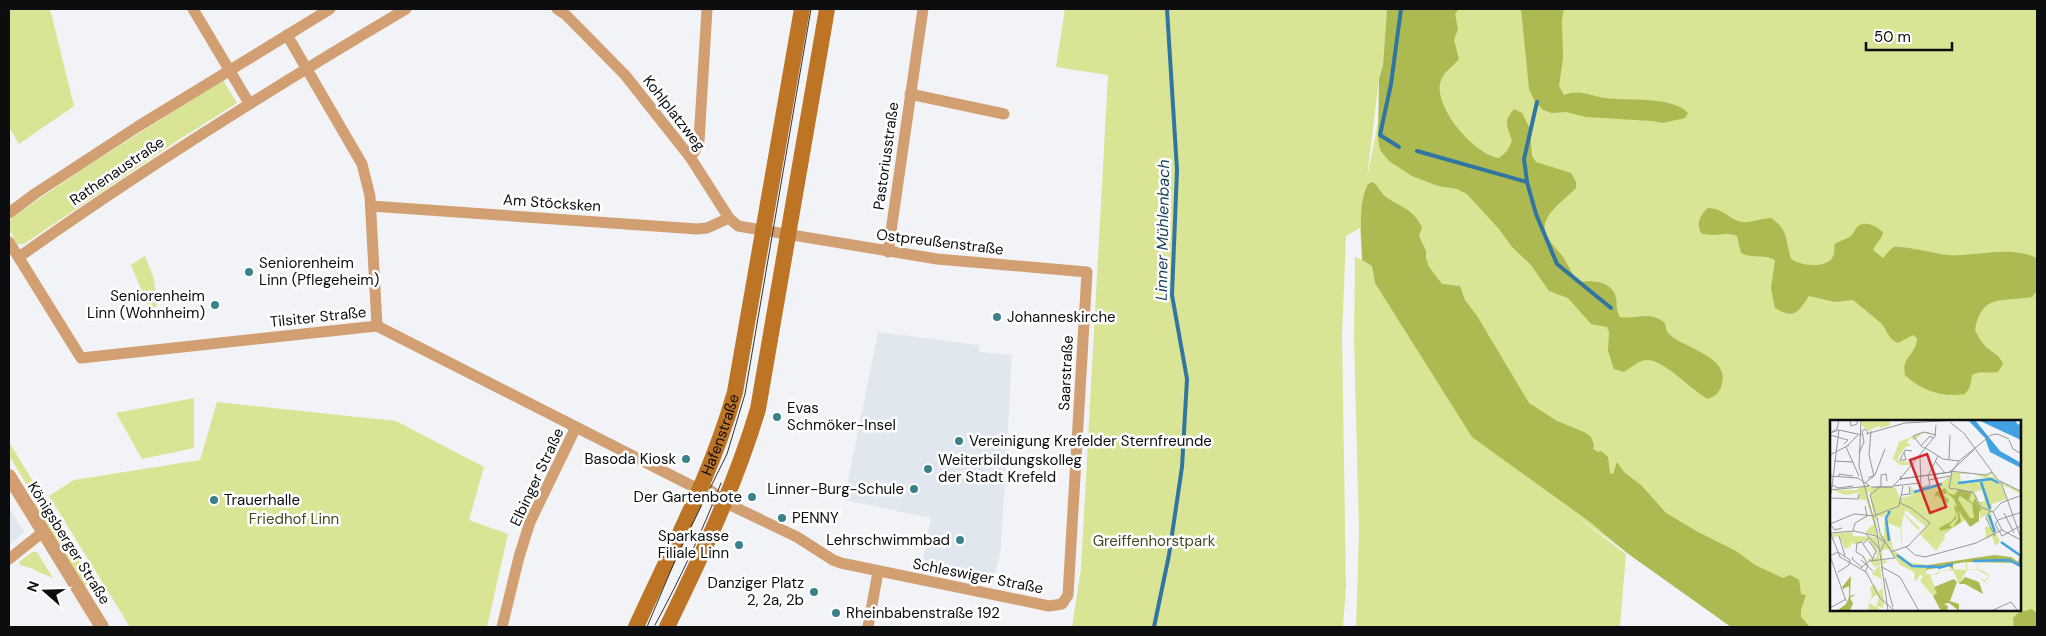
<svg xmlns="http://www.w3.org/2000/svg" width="2046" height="636" font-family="'DM Sans',sans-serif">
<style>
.built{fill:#e1e7ef}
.green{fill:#d9e494;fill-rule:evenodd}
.forest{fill:#adb951}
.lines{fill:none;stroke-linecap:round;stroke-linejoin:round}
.stream{stroke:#3175a2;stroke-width:4}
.minor{stroke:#d29f72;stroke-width:11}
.tertiary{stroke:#d29f72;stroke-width:14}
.secondary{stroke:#bd7424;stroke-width:16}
.tram{stroke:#313233;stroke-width:1}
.poi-dot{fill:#3b818c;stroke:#fff;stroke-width:2}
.labels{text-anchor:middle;stroke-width:5;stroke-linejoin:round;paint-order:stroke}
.street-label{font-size:15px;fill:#0c0d0e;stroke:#fff}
.poi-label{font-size:15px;fill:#0c0d0e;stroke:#fff;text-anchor:start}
.park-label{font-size:15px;fill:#454b20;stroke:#fff}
.water-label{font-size:16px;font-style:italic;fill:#1b425c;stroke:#fff}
.inset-river{fill:none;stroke:#41a1e1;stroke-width:2.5}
.inset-road{fill:none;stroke:#969799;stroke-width:1}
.view{fill:#d62828;fill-opacity:0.15;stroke:#d62828;stroke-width:2.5}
.inset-edge{fill:none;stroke:#0c0d0e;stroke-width:2.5}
</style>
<rect width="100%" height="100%" fill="#f2f3f6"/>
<g class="built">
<polygon points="878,332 979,345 979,352 1012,355 1001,548 993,583 921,569 931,518 844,500"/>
<polygon points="9,508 24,532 11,544 9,544"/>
</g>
<g class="green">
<polygon points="9,9 50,9 74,106 19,144 9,127"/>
<path d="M 1065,9 L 1387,9 L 1383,65 L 1379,79 L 1367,178 L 1386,81 L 1396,9 L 2037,9 L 2037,627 L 1735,627 L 1578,518 L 1626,554 L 1620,627 L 1356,627 L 1359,531 L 1354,339 L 1355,257 L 1362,260 L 1360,228 L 1346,236 L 1342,336 L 1346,587 L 1343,627 L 1072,627 L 1081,569 L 1108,75 L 1056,67 ZM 1831,421 L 2020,421 L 2020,610 L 1831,610 Z"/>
<polygon points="223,80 237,103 177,141 24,244 17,244 9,229 9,222 14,216 86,167"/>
<polygon points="145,256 154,279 157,306 150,310 131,265"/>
<polygon points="194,398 194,448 142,459 116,413"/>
<polygon points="217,402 396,421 484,467 469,520 508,534 487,627 130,627 49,496 74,480 200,460"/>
<polygon points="9,442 107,603 107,605 104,606 101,600 98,602 87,584 84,586 33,504 37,501 9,456"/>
<polygon points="32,552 37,552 53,578 34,570 34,569 20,565 19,562"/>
</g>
<g class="forest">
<path d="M 1387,9 L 1459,9 L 1455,14 L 1458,29 L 1454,40 L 1459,59 C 1452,68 1443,71 1440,83 C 1435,109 1475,155 1499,158 L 1507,151 L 1512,141 C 1508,126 1502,123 1514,109 L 1522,113 L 1530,129 L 1532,156 L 1536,162 L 1571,173 L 1576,182 L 1576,188 C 1565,200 1538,216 1546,235 C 1550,243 1558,250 1563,257 C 1568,265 1573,277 1580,282 C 1592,280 1609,281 1615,294 C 1618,302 1615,310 1620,317 C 1639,320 1648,310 1665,323 C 1666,327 1666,331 1669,334 C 1683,348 1729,356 1722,383 C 1720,392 1716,396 1708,399 C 1691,390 1663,358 1645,360 C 1638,361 1630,368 1624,372 L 1614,369 L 1608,351 L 1609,332 L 1607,327 L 1591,324 L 1568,298 L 1549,291 L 1531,265 L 1512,247 L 1499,229 L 1467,194 L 1457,189 L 1438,186 L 1412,176 L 1389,161 L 1380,150 L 1378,138 L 1379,79 L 1383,65 Z"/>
<path d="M 1521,9 L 1564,9 L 1562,19 L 1563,58 L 1559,86 L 1564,95 C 1581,89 1589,96 1605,98 C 1627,101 1673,96 1688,113 L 1685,118 L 1663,123 L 1652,121 L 1586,117 L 1566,112 L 1552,113 L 1543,110 L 1534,100 L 1529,89 Z"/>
<path d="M 1373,182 C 1378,186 1380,192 1386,197 C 1403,209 1411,207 1422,227 L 1419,236 L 1426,251 L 1426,259 L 1429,267 L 1442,284 L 1460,286 L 1465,300 L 1477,316 L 1529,403 L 1557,421 L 1584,432 L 1591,437 L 1594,445 L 1593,449 L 1598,452 L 1601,451 L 1608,457 L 1610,473 L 1613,474 L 1617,462 L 1624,472 L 1642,486 L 1666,513 L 1698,532 L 1736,551 L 1755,565 L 1783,578 L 1790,575 L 1799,580 L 1801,594 L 1806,595 L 1801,610 L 1801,617 L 1810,627 L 1731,627 L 1627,553 L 1590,522 L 1472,437 L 1375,283 L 1372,266 L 1362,260 C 1362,237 1357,205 1368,184 Z"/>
<path d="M 1708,208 C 1723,208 1730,220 1742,222 C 1751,223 1762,218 1771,218 C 1789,230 1785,240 1791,259 C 1805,268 1839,270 1834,245 C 1839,240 1846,240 1851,236 C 1854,233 1855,229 1858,226 C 1866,220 1877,227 1883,232 C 1882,240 1876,242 1873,250 L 1883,258 C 1886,255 1890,249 1894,247 C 1901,245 1937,254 1948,255 C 1978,257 2009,245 2037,258 L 2037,291 L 2032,297 C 2003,302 1981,293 1975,330 C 1978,336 1981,342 1986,347 C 1993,353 2000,355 2003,364 L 1998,372 C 1989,374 1982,370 1972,375 L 1970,387 L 1965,394 C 1943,398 1920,390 1905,375 C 1901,356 1917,355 1917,338 L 1913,335 L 1898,343 C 1888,339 1888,332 1882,324 C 1880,322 1858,304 1853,300 L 1835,302 L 1809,296 C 1798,312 1795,320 1775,308 L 1771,288 L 1775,260 C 1765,254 1752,259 1741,253 L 1737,236 C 1725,231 1716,238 1701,233 C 1696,223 1700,215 1708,208 Z"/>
<polygon points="2032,609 2037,613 2037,627 2014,627 2013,618 2018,613"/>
</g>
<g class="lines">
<g class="stream">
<polyline points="1537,102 1524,159 1527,182 1536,214 1557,264 1611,308"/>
<polyline points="1399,147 1380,135 1391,84 1401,9"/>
<polyline points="1417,151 1527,182"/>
<polyline points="1154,627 1169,555 1182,467 1187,379 1172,295 1177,170 1167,9"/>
</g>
<g class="minor">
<polyline points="193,9 249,103"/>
<polyline points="557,9 566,15 625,75 690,157 729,218 738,226 937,259 1087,272 1068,595 1062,604 1049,606 841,563 833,560 797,537 726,503 710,490 700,490"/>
<polyline points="287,35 362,164 370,196 377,326"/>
<polyline points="910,94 1004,114"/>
<polyline points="690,157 695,151 699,141 707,9"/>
<polyline points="371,206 697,229 707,228 729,218"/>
<polyline points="9,213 36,193 137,127 330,9"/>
<path d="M 9,242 L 81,358 L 377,326 L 700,490 C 708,499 714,502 726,503"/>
<polyline points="888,252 923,9"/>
<path d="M 19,257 C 144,168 274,87 406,9"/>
<polyline points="9,559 43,532"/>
<polyline points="502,627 519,557 530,522 576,427"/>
<polyline points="868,627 878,572"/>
</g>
<polyline class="tertiary" points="9,476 102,627"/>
<g class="secondary">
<path id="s1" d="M 636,627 C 671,550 712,474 735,392 L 802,9"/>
<path d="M 667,627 C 702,555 735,486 758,409 L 827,9"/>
</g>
<g class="tram">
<path d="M 655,625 C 680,579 702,532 721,483"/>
<polyline points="647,627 679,551 727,454 745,394 811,9"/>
</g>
</g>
<g class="poi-dot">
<circle cx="249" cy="272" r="5"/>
<circle cx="215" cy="305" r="5"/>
<circle cx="997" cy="317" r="5"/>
<circle cx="777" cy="417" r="5"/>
<circle cx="959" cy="441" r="5"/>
<circle cx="686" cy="459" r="5"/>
<circle cx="928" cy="469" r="5"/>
<circle cx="914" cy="489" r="5"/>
<circle cx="752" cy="497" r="5"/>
<circle cx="214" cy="500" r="5"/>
<circle cx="782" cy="518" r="5"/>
<circle cx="960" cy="540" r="5"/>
<circle cx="739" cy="545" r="5"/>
<circle cx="814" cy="592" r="5"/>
<circle cx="836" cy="613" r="5"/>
</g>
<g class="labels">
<g class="street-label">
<text transform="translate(674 113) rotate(52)" y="5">Kohlplatzweg</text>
<text transform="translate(886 156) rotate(-82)" y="5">Pastoriusstraße</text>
<text transform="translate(117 171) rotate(-34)" y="5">Rathenaustraße</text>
<text transform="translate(552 203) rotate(4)" y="5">Am Stöcksken</text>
<text transform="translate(940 242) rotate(7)" y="5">Ostpreußenstraße</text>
<text transform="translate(318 317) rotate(-6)" y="5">Tilsiter Straße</text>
<text transform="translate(1066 373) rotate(-87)" y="5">Saarstraße</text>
<text dy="5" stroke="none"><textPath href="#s1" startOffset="210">Hafenstraße</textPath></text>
<text transform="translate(537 477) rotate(-65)" y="5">Elbinger Straße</text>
<text transform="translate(69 543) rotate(58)" y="5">Königsberger Straße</text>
<text transform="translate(978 576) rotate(11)" y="5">Schleswiger Straße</text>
</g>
<g class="poi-label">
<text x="259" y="268">Seniorenheim<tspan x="259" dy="17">Linn (Pflegeheim)</tspan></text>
<text x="205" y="301" text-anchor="end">Seniorenheim<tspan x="205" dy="17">Linn (Wohnheim)</tspan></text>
<text x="1007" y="322">Johanneskirche</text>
<text x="787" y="413">Evas<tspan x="787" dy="17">Schmöker-Insel</tspan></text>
<text x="969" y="446">Vereinigung Krefelder Sternfreunde</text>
<text x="676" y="464" text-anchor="end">Basoda Kiosk</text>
<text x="938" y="465">Weiterbildungskolleg<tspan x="938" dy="17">der Stadt Krefeld</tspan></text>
<text x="904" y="494" text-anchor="end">Linner-Burg-Schule</text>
<text x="742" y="502" text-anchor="end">Der Gartenbote</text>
<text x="224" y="505">Trauerhalle</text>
<text x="792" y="523">PENNY</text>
<text x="729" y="541" text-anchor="end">Sparkasse<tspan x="729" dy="17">Filiale Linn</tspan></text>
<text x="950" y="545" text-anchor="end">Lehrschwimmbad</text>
<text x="804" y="588" text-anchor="end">Danziger Platz<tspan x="804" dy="17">2, 2a, 2b</tspan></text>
<text x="846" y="618">Rheinbabenstraße 192</text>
</g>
<g class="park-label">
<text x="294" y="524">Friedhof Linn</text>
<text x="1154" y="546">Greiffenhorstpark</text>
</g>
<g class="water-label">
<text transform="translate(1162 230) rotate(-89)" y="6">Linner Mühlenbach</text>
</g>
</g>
<g transform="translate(1830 420)">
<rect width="191" height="191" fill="#f2f3f6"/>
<path d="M 32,0 L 59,0 L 61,5 L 51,8 L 48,6 L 38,11 L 32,5 ZM 91,13 L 98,12 L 103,14 L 93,13 L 84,20 L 80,18 L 77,23 L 82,25 L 75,27 L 67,40 L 81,43 L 79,45 L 70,45 L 63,39 L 69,22 ZM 124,52 L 158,55 L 162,58 L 163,55 L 158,54 L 161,52 L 168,61 L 192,71 L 191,74 L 171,64 L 177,79 L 162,84 L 161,104 L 170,121 L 165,126 L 162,116 L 156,119 L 155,107 L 162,106 L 157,100 L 159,94 L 148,99 L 151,96 L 148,90 L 152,89 L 149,82 L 155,81 L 152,70 L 144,72 L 148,78 L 143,83 L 139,80 L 142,72 L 139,70 L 129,69 L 124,75 L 135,100 L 114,114 L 115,118 L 106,131 L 90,114 L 96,107 L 76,90 L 74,93 L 90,108 L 88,110 L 74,94 L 71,108 L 72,120 L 72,128 L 70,108 L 58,103 L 63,129 L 78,142 L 98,145 L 95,147 L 97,154 L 104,155 L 109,151 L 122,149 L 136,150 L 136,142 L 140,141 L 137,143 L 137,149 L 146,149 L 152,141 L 147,149 L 154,151 L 160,156 L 155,162 L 161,166 L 151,160 L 149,162 L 152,159 L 154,161 L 159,156 L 146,149 L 137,150 L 129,164 L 123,150 L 111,151 L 106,155 L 100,155 L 107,173 L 103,176 L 90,161 L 93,156 L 90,155 L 85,162 L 84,152 L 70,145 L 59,129 L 52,130 L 53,140 L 58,142 L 53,144 L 52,153 L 49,116 L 37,75 L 41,67 L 65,67 L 70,78 L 80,76 L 81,66 L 84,71 L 88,71 L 114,61 ZM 130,54 L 143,54 L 155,58 L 131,62 ZM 58,92 L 54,103 L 54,117 L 49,114 L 46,101 L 47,96 L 53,97 ZM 34,65 L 39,66 L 47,116 L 35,112 L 44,104 L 36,80 L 28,79 L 30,73 L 14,75 L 3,70 L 26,70 ZM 130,76 L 142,84 L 144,98 L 140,98 L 128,79 ZM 22,112 L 23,116 L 47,117 L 54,182 L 53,188 L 47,186 L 49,191 L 38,191 L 39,183 L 46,187 L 49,178 L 48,175 L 44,176 L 39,182 L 42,176 L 40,167 L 45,165 L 48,172 L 52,168 L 51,159 L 42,154 L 49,145 L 45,147 L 38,139 L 47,137 L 46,131 L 39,120 L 26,124 L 22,123 L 22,120 L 21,126 L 15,129 L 9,116 L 2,118 L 2,114 Z" fill="#d9e494" fill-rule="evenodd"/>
<path d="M 115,68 L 118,73 L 124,75 L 129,69 L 142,72 L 139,80 L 143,83 L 145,78 L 152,90 L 149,91 L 149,101 L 140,107 L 129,91 L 131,102 L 123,107 L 128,99 L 127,88 L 126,99 L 119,105 L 122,107 L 112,116 L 120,108 L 111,111 L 109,108 L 122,101 L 126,95 L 124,86 L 127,87 L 124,79 L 117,73 L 113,75 L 119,80 L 117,84 L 112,75 L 110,79 L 108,75 L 105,77 L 103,83 L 106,72 ZM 130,76 L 142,84 L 144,98 L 140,98 L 128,79 ZM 164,135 L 181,137 L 190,143 L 136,142 L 123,144 L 123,150 L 119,146 L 95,150 L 98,145 ZM 21,156 L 20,176 L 26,174 L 20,178 L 23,183 L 20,191 L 10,191 L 8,190 L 16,184 L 19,177 L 19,166 L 13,169 L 12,167 ZM 135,157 L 149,162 L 153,174 L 135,164 L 129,164 ZM 124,159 L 127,162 L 120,181 L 129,184 L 129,191 L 119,183 L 114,184 L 118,186 L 117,191 L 111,191 L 103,176 L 107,173 L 104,167 Z" fill="#adb951" fill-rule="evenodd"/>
<path d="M 138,0 L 145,0 L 170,31 L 191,43 L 191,48 L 160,32 L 155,18 ZM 148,0 L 185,0 L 188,5 L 191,2 L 191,20 Z" fill="#41a1e1"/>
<path class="inset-river" d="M 151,62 L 160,89M 128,63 L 161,59 L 169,63M 84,72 L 112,64M 159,95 L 165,112M 59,121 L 56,98 L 60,91M 171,122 L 191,136 L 189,145M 67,135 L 82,146 L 109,147M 143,141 L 179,140 L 192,147M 108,148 L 123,144"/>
<path class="inset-road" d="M 20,0 L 21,6 L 27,4 L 28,0M 31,0 L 29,46 L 47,112 L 58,191M 120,2 L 132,12M 133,12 L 168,60 L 192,72M 0,13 L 9,10 L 32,15M 0,13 L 7,9 L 9,0M 36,14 L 75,3 L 130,0M 0,15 L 18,20 L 14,24M 179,20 L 183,29 L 192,34M 17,26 L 28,15M 91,26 L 100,16 L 103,18M 16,27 L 29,56M 94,27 L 113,39 L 129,41M 93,28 L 83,16 L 94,12 L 106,15M 74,32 L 76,40 L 70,40 L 75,30 L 82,31M 29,33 L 34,22 L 32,11 L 35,9 L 38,13M 0,35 L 19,25M 90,37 L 91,68 L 100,65 L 98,56 L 108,36M 119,39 L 120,15M 4,41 L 23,42M 105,41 L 115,53M 120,51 L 156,55 L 162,52M 122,52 L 129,41 L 161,15 L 167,14 L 179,19M 122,52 L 119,68 L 143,72 L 151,87 L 163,92M 0,56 L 28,58 L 40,66M 71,56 L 70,59 L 105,16 L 106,5M 9,57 L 9,54 L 23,56M 38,58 L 45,55 L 55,29M 99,60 L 120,56M 171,62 L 192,121M 35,63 L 44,56 L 39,35 L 41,11M 0,64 L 8,68 L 23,66M 51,66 L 51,55 L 56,54 L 57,61M 63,66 L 90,63M 41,67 L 62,67 L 70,59 L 122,52M 46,67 L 62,67 L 70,59 L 120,52 L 144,30M 0,70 L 40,66M 1,74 L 9,10M 71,75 L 80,74 L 79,66M 0,78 L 28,79 L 29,74M 160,91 L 156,98 L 165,116M 174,93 L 184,113M 46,95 L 69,86 L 73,66M 168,100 L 165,104 L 172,116 L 192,105M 168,100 L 192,92M 0,104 L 5,110 L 12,108M 0,104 L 24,94 L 46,96 L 40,75 L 51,66M 172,110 L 163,92 L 171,83 L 192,75M 172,110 L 191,120M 23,111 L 25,103 L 37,96 L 35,86M 0,112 L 10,137 L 36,152 L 50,178 L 65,191M 1,113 L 24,111 L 46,116 L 55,122 L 50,132M 36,114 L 49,128M 9,116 L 15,136M 39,118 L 33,124 L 43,139M 39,121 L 46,131 L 42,140M 33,122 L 27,123 L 26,132 L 33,136 L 38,146 L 35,152M 76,127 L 85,135 L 95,137 L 146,123 L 172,110M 61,132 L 78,126 L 100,103 L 81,88 L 70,83M 23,137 L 22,139 L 32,147M 31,140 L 43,151M 52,147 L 70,157 L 89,191M 31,148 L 39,141 L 65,138 L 50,113 L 47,97M 8,152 L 19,145 L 20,140 L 8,132 L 0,136 L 16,181M 55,158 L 63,187M 0,188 L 16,179M 161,191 L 181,182 L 188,191"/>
<path class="view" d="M 97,34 L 116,87 L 100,93 L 80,40 Z"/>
<rect width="191" height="191" class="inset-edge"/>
</g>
<rect width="2046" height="636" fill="none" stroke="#0c0d0e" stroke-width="20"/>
<g transform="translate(45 591) rotate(290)" stroke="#ffffff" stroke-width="4" paint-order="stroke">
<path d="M0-4L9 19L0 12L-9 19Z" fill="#0c0d0e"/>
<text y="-8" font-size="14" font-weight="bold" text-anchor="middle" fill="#0c0d0e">N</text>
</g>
<path d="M1866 42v8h86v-8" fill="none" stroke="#0c0d0e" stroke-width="2.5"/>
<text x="1874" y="42" font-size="15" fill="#0c0d0e" stroke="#ffffff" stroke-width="4" paint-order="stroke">50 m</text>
</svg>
